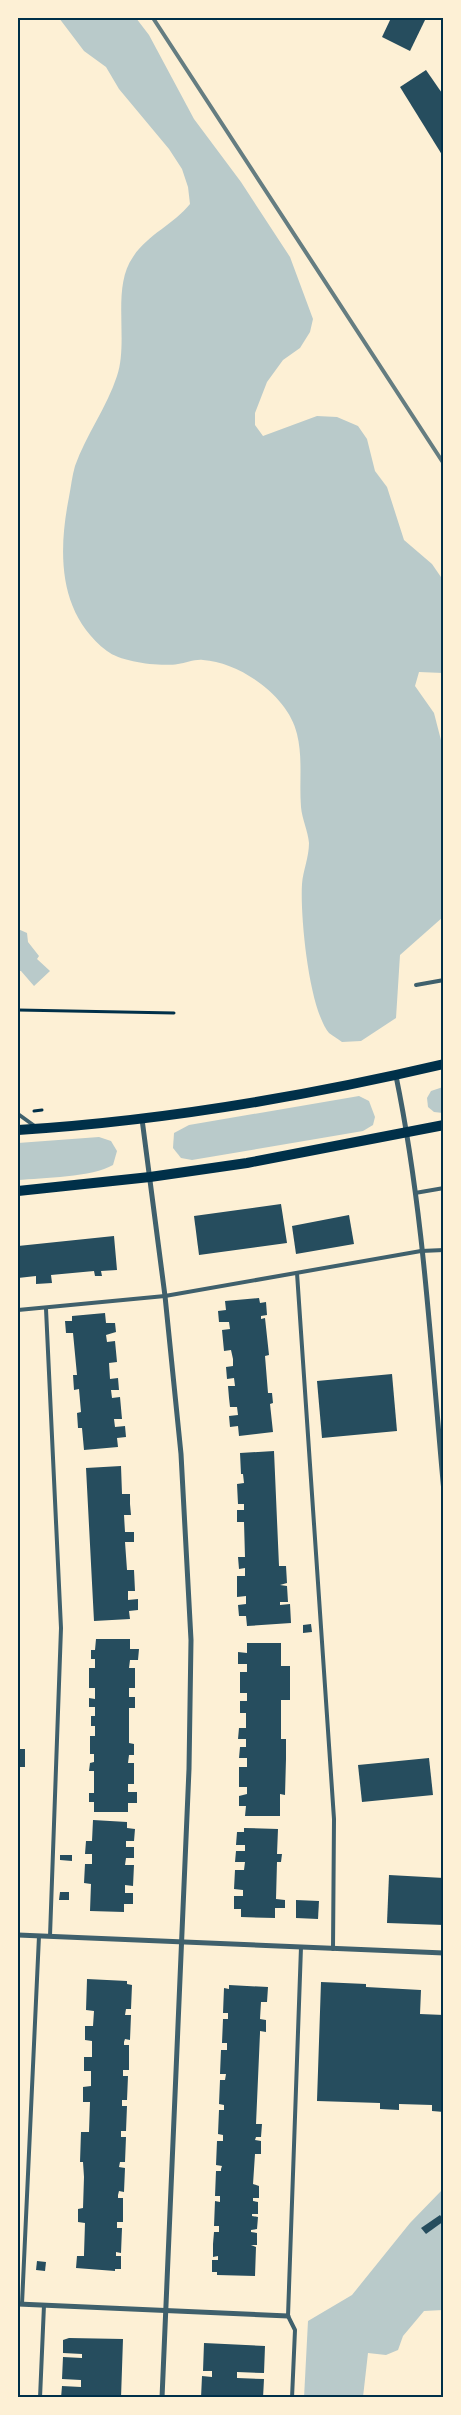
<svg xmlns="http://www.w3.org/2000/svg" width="461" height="2415" font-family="Helvetica,sans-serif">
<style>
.green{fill:#b9caca}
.building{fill:#264d5e}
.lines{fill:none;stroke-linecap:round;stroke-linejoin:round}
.path{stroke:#003049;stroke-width:3}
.service{stroke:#3f606c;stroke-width:4}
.minor{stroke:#3f606c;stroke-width:5}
.secondary{stroke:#003049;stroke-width:10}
.rail{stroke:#657d81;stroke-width:4}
.neatline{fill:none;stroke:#003049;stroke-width:2}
</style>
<rect width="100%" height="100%" fill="#fdf0d5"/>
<g class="green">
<path d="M 59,18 L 136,18 L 149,35 L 194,119 L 241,182 L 290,257 L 313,319 L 310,332 L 300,348 L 283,360 L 267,382 L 255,413 L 255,425 L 263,436 L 317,416 L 337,417 L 358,426 L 367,439 L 375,471 L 387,487 L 404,540 L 432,564 L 443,580 L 443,673 L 419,672 L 415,686 L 434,713 L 443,748 L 443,917 L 400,955 L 396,1018 L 361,1041 L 342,1042 C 338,1039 333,1036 329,1033 C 309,1009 300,916 302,884 C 303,871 309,857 309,843 C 308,831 302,819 301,807 C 299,783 303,758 297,734 C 289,697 240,662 203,660 C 195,659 186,663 178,664 C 160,667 121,662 107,651 C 58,613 58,553 69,497 C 71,487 72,476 75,466 C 86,435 107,407 117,376 C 129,341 111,288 133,257 C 147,235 174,224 190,204 L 188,187 L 182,169 L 169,149 L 119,89 L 106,67 L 84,51 Z"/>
<polygon points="18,929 27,933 28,942 39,956 37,959 50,971 34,986 21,971 18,971"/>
<polygon points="443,1087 443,1113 434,1112 428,1107 427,1098 431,1091"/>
<polygon points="359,1096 369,1101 375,1117 373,1125 363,1131 192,1160 181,1158 173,1148 174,1133 189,1125"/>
<path d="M 99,1137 L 111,1141 L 117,1151 L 113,1165 C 93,1177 42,1178 18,1180 L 18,1143 Z"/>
<polygon points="443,2189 443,2310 424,2311 403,2336 398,2350 386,2355 368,2353 363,2397 304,2398 308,2321 352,2295 410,2223"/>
</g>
<g class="building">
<polygon points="391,18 426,18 410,51 382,37"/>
<polygon points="426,70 444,96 444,158 400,87"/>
<polygon points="281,1204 287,1243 199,1255 194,1216"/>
<polygon points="349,1215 354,1244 296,1254 292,1226"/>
<polygon points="114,1236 117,1270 101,1271 102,1276 95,1276 94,1271 51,1275 52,1283 36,1284 36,1276 18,1278 18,1246"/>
<polygon points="259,1298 260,1303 266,1302 267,1315 261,1316 261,1319 265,1318 269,1355 265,1356 268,1393 272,1393 273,1403 270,1404 273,1432 239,1436 238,1426 230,1427 229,1416 238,1415 237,1407 230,1407 229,1398 228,1386 235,1386 234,1378 227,1379 226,1367 233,1366 233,1359 231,1350 224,1351 222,1330 230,1329 229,1322 219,1322 218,1311 226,1310 225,1301"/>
<polygon points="105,1313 106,1323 115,1323 116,1332 106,1335 107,1342 115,1341 117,1362 109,1363 110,1379 118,1378 119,1390 111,1390 112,1398 120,1397 122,1419 114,1419 115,1427 125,1426 126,1437 117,1438 118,1447 84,1450 82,1428 78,1428 77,1413 81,1412 79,1389 74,1390 73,1375 77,1375 73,1333 66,1333 65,1321 72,1321 72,1316"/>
<polygon points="392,1374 397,1431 322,1438 317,1381"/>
<polygon points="274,1451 279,1566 286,1566 287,1583 280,1585 287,1586 288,1602 280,1602 280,1605 290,1604 291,1623 247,1626 246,1616 239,1616 238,1605 246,1604 246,1596 237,1597 237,1576 245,1576 245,1568 239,1569 238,1557 245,1557 244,1522 237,1522 237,1510 244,1510 244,1504 238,1504 237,1484 244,1483 243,1474 241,1474 240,1453"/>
<polygon points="121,1466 122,1494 130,1494 130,1504 131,1515 124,1515 125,1532 134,1532 134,1542 125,1542 127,1570 134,1570 135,1591 128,1591 128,1600 138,1599 138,1610 129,1611 130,1619 94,1621 86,1468"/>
<polygon points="311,1624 312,1632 303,1633 303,1625"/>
<polygon points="96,1639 130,1639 130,1649 139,1649 138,1660 130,1660 129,1668 135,1668 135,1688 129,1688 129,1697 135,1697 135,1708 129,1708 129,1743 134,1744 134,1755 129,1755 128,1763 134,1763 134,1784 128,1784 128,1792 137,1792 137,1803 128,1803 128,1812 94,1812 94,1802 89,1802 89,1793 94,1793 94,1771 89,1771 90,1763 94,1762 94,1754 90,1754 90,1736 95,1736 95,1726 91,1726 91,1716 95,1716 95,1707 89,1707 89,1698 95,1699 95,1688 89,1688 89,1668 95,1668 95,1659 91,1659 91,1650 95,1650"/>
<polygon points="247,1643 281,1643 281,1666 290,1666 290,1700 281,1700 281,1739 286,1739 286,1759 285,1795 280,1794 280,1816 245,1816 246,1806 239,1806 239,1796 247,1794 247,1787 239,1787 239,1767 247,1767 247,1758 239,1758 240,1747 246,1747 246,1739 238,1739 239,1728 246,1728 246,1713 240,1713 240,1701 247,1701 247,1693 240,1693 240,1672 247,1672 247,1664 238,1664 238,1652 247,1653"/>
<rect x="18" y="1749" width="7" height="18"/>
<polygon points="429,1758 433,1795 362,1802 358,1765"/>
<polygon points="93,1820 127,1822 127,1828 135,1829 134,1841 126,1841 126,1847 134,1847 134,1858 126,1858 125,1865 134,1865 133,1886 125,1885 125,1893 133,1893 133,1904 124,1904 124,1912 90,1911 91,1884 84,1883 85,1864 92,1864 92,1854 85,1854 86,1841 92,1841"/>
<polygon points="244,1828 278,1829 277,1854 282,1854 281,1862 277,1862 276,1899 285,1900 285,1908 275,1908 275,1918 241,1917 241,1909 234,1909 234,1896 243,1896 243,1890 234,1889 235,1870 244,1870 245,1862 235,1862 236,1851 245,1851 245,1845 236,1845 237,1832 244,1832"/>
<polygon points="60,1855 72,1855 72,1861 60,1860"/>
<polygon points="389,1875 444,1878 444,1925 387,1923"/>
<polygon points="60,1892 69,1892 69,1900 59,1900"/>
<polygon points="296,1900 319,1901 318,1919 296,1918"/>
<polygon points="87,1979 127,1981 127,1984 132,1985 131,2009 126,2009 125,2015 131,2015 130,2040 125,2039 124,2042 124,2045 129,2045 129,2070 123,2070 123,2076 128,2076 127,2100 122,2100 122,2106 127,2106 126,2131 121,2131 121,2137 126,2137 125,2162 120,2162 119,2167 125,2168 124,2192 119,2191 118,2195 118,2198 123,2198 123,2222 117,2222 117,2228 122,2228 121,2253 116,2252 116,2256 121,2256 121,2269 115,2269 115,2271 76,2268 77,2256 84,2256 84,2254 85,2223 78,2222 78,2209 83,2208 84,2177 83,2162 80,2162 81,2132 89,2132 90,2102 83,2102 83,2087 91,2086 91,2071 84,2071 84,2057 92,2057 92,2041 85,2040 85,2026 93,2026 94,2011 86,2010"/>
<polygon points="321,1982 366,1984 366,1987 421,1990 420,2014 444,2015 444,2112 432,2111 432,2105 399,2104 399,2110 380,2109 380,2103 317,2101"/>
<polygon points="229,1985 268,1987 267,2002 261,2002 260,2019 266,2020 266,2032 260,2031 260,2033 256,2124 262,2124 261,2137 256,2137 255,2140 261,2141 261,2154 255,2154 253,2184 259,2186 259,2198 253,2198 253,2201 258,2202 258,2214 252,2214 252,2216 258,2217 257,2229 251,2230 251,2232 257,2233 257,2245 251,2245 256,2247 255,2276 217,2275 217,2272 212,2272 212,2260 218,2260 218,2256 213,2257 213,2244 214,2232 219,2232 219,2226 214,2226 215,2201 220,2202 220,2196 215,2196 216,2171 221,2171 221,2169 222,2166 216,2165 217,2141 223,2141 223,2135 218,2134 219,2110 224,2110 224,2105 219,2104 220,2080 225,2080 226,2074 220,2074 221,2050 227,2050 227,2043 222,2043 223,2019 228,2019 228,2013 223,2013 224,1988 229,1989"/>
<polygon points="440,2215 444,2221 426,2234 421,2228"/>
<polygon points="37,2261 46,2262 45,2271 36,2270"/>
<polygon points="69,2338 123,2339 121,2398 61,2398 62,2386 81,2387 81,2380 62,2379 63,2357 82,2358 82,2354 63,2353 63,2340"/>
<polygon points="204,2343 265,2346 264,2373 237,2372 237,2378 264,2379 263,2398 201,2398 202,2376 212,2377 212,2371 203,2371"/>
</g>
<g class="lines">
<g class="path">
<polyline points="18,1010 174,1013"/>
<polyline points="34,1111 42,1110"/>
</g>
<g class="service">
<polyline points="416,985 444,980"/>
<polyline points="18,1114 36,1127"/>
<polyline points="415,1193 444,1188"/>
<polyline points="297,1273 334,1819 333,1949"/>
<polyline points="46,1309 61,1628 50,1936"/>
<polyline points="18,1310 165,1296 421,1251 444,1250"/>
<polyline points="22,2304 39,1936"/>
<polyline points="40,2398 44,2305"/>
<polyline points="292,2398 295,2330 288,2316 301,1947"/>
</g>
<g class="minor">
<path d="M 396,1076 C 424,1212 431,1353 444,1492"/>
<polyline points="142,1119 165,1296 181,1454 191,1640 189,1769 162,2398"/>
<polyline points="18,1935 444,1953"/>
<polyline points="18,2304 288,2316"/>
</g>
<g class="secondary">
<path d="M 18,1130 C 161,1121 303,1097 444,1064"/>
<polyline points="18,1191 150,1177 247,1163 444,1125"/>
</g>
<polyline class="rail" points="153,18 444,464"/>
</g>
<rect width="461" height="2415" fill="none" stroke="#fdf0d5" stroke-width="38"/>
<rect x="19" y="19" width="423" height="2377" class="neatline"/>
</svg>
